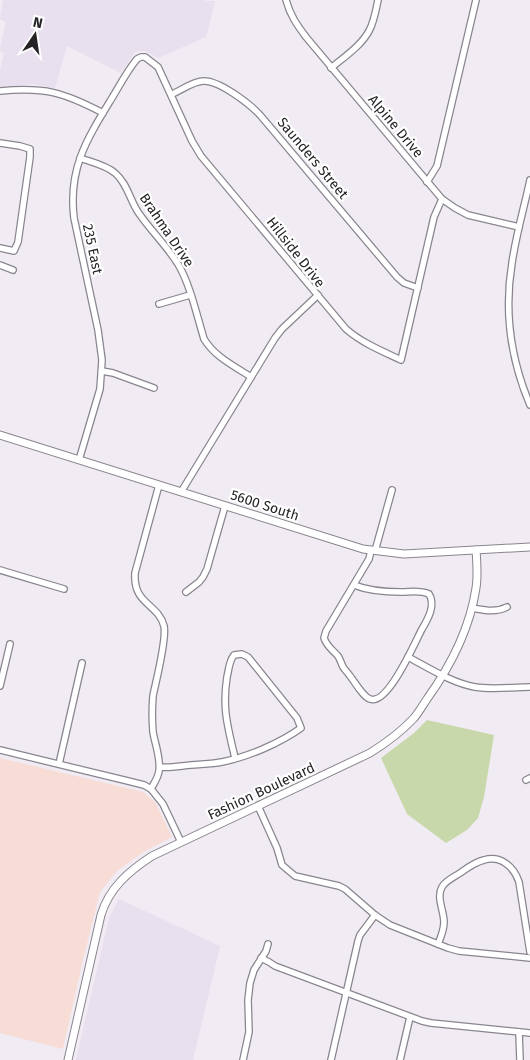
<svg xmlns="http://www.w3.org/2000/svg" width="530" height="1060" font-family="'Fira Sans',sans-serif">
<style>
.commercial{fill:#f7ddd5}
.built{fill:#e8dfef}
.grass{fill:#c8d8aa}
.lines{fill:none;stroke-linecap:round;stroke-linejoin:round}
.minor-casing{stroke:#89858d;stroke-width:8}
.tertiary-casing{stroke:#89858d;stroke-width:9}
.minor{stroke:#fff;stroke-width:5.5}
.tertiary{stroke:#fff;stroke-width:7}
.labels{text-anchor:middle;stroke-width:4.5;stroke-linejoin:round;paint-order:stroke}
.street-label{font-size:14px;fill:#252326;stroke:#fff}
</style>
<rect width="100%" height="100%" fill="#f1ebf4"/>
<polygon class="commercial" points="0,758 143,792 155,802 172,837 145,851 117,871 100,892 82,964 63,1049 0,1033"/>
<g class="built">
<polygon points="3,0 205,0 206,1 215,1 206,37 158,58 146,51 138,51 134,53 121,73 67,46 55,88 34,84 0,87 0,71 4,53 0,51 0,48 6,22 0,19"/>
<polygon points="119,899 220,946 193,1060 76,1060 109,918"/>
</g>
<polygon class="grass" points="427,720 494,735 484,797 478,818 467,830 446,843 407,814 381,758 414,733"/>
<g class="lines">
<g class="minor-casing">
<g id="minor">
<path d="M 286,0 C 290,15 297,25 306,37 L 442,199 L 455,208 L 468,215 L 519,227"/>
<path d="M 331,68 C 344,57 361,46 369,31 C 374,22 376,10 378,0"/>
<path d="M 0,91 C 45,87 63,92 103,113"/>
<path d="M 172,94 C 182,90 193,81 204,81 C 220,81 250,104 260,115 L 397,277 L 404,283 L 418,288"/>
<polyline points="0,143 20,146 30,149 30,157 18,242 14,251 0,248"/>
<path d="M 80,158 C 91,162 106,165 115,173 C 127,183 130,200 138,212 C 150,230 166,245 178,264 C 190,284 197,316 204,339 C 215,357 234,366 251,377"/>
<path d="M 530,180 C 524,208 516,235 512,263 C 504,311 511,360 530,405"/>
<polyline points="427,182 437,166 476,0"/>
<polyline points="0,265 13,270"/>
<polyline points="159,304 190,295"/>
<polyline points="102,371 113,373 154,388"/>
<path d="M 79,460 L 100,389 L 102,360 L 98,330 L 74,218 C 68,168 87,139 112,98 C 120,85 127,71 137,59 L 141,57 L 145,57 L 158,67 L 192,141 L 201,156 L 346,329 C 362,343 382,351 401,360 L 434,217 L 442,199"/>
<path d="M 159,485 L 135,573 C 133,605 158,603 164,626 C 167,639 156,681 153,696 C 152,708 152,720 153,732 C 155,744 161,759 159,771 C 158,778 154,783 151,789 L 163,804 L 181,842"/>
<polyline points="181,492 275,338 282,329 318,295"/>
<polyline points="375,551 392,490"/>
<polyline points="0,570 64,589"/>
<path d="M 354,585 C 369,591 385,592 401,592 C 411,592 420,590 429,594 C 436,605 428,619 422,629 C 415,642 388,706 370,699 C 363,697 355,682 350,676 C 348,673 345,670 343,667 C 341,663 340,659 338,656 C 333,650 327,647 324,638 L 326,631 L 369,559 L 371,551"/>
<polyline points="186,592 199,582 203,577 207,569 225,506"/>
<path d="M 472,608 C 484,610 495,613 507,607"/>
<path d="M 408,657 C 429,668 452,683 475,687 C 493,690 512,687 530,687"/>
<polyline points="0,686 10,644"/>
<polyline points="0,750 128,781 144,785 151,789"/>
<polyline points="59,764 82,663"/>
<path d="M 160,767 C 170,768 180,766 191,765 C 201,764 212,764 222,762 C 248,757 280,743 301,728 L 297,718 L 248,657 L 242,654 L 234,655 C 229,661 229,669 227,677 C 222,709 228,728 235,758"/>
<polyline points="526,780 530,778"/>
<polyline points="258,806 277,848 282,865 295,876 339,886 345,889 375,915 390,925 448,948 459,951 530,958"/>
<path d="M 438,944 C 441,937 444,930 444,922 C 444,911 436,897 442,887 C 445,881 454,877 460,873 C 467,868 475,862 484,860 C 501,855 514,867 519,882 L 530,952"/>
<polyline points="261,958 269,962 275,966 422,1021 431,1023 530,1033"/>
<polyline points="519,1032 520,1060"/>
<polyline points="243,1060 249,1032 248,1000 250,983 254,970 266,951 268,944"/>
<polyline points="331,1060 358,941 360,935 375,915"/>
<polyline points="400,1060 410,1017"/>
</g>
</g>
<g class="tertiary-casing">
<g id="tertiary">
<polyline points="0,435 363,549 404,554 530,547"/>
<path d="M 68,1060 L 101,915 C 109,888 129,871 152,856 L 370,753 C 386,743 401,732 414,718 C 419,712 423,705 427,699 C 450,667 470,628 476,588 C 478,576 477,563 476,550"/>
</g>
</g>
<use href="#minor" class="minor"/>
<use href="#tertiary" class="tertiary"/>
</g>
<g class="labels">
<g class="street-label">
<text transform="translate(396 126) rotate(50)" y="5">Alpine Drive</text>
<text transform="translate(313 158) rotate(50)" y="5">Saunders Street</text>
<text transform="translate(167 230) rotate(56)" y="5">Brahma Drive</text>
<text transform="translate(93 249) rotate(78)" y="5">235 East</text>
<text transform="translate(296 252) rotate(52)" y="5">Hillside Drive</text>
<text transform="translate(265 505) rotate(18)" y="5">5600 South</text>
<text transform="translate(261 791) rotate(-25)" y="5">Fashion Boulevard</text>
</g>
</g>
<g transform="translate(35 35) rotate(13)" stroke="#ffffff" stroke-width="4" paint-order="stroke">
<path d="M0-4L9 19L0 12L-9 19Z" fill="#252326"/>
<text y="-8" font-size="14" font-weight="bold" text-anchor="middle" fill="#252326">N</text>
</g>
</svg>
